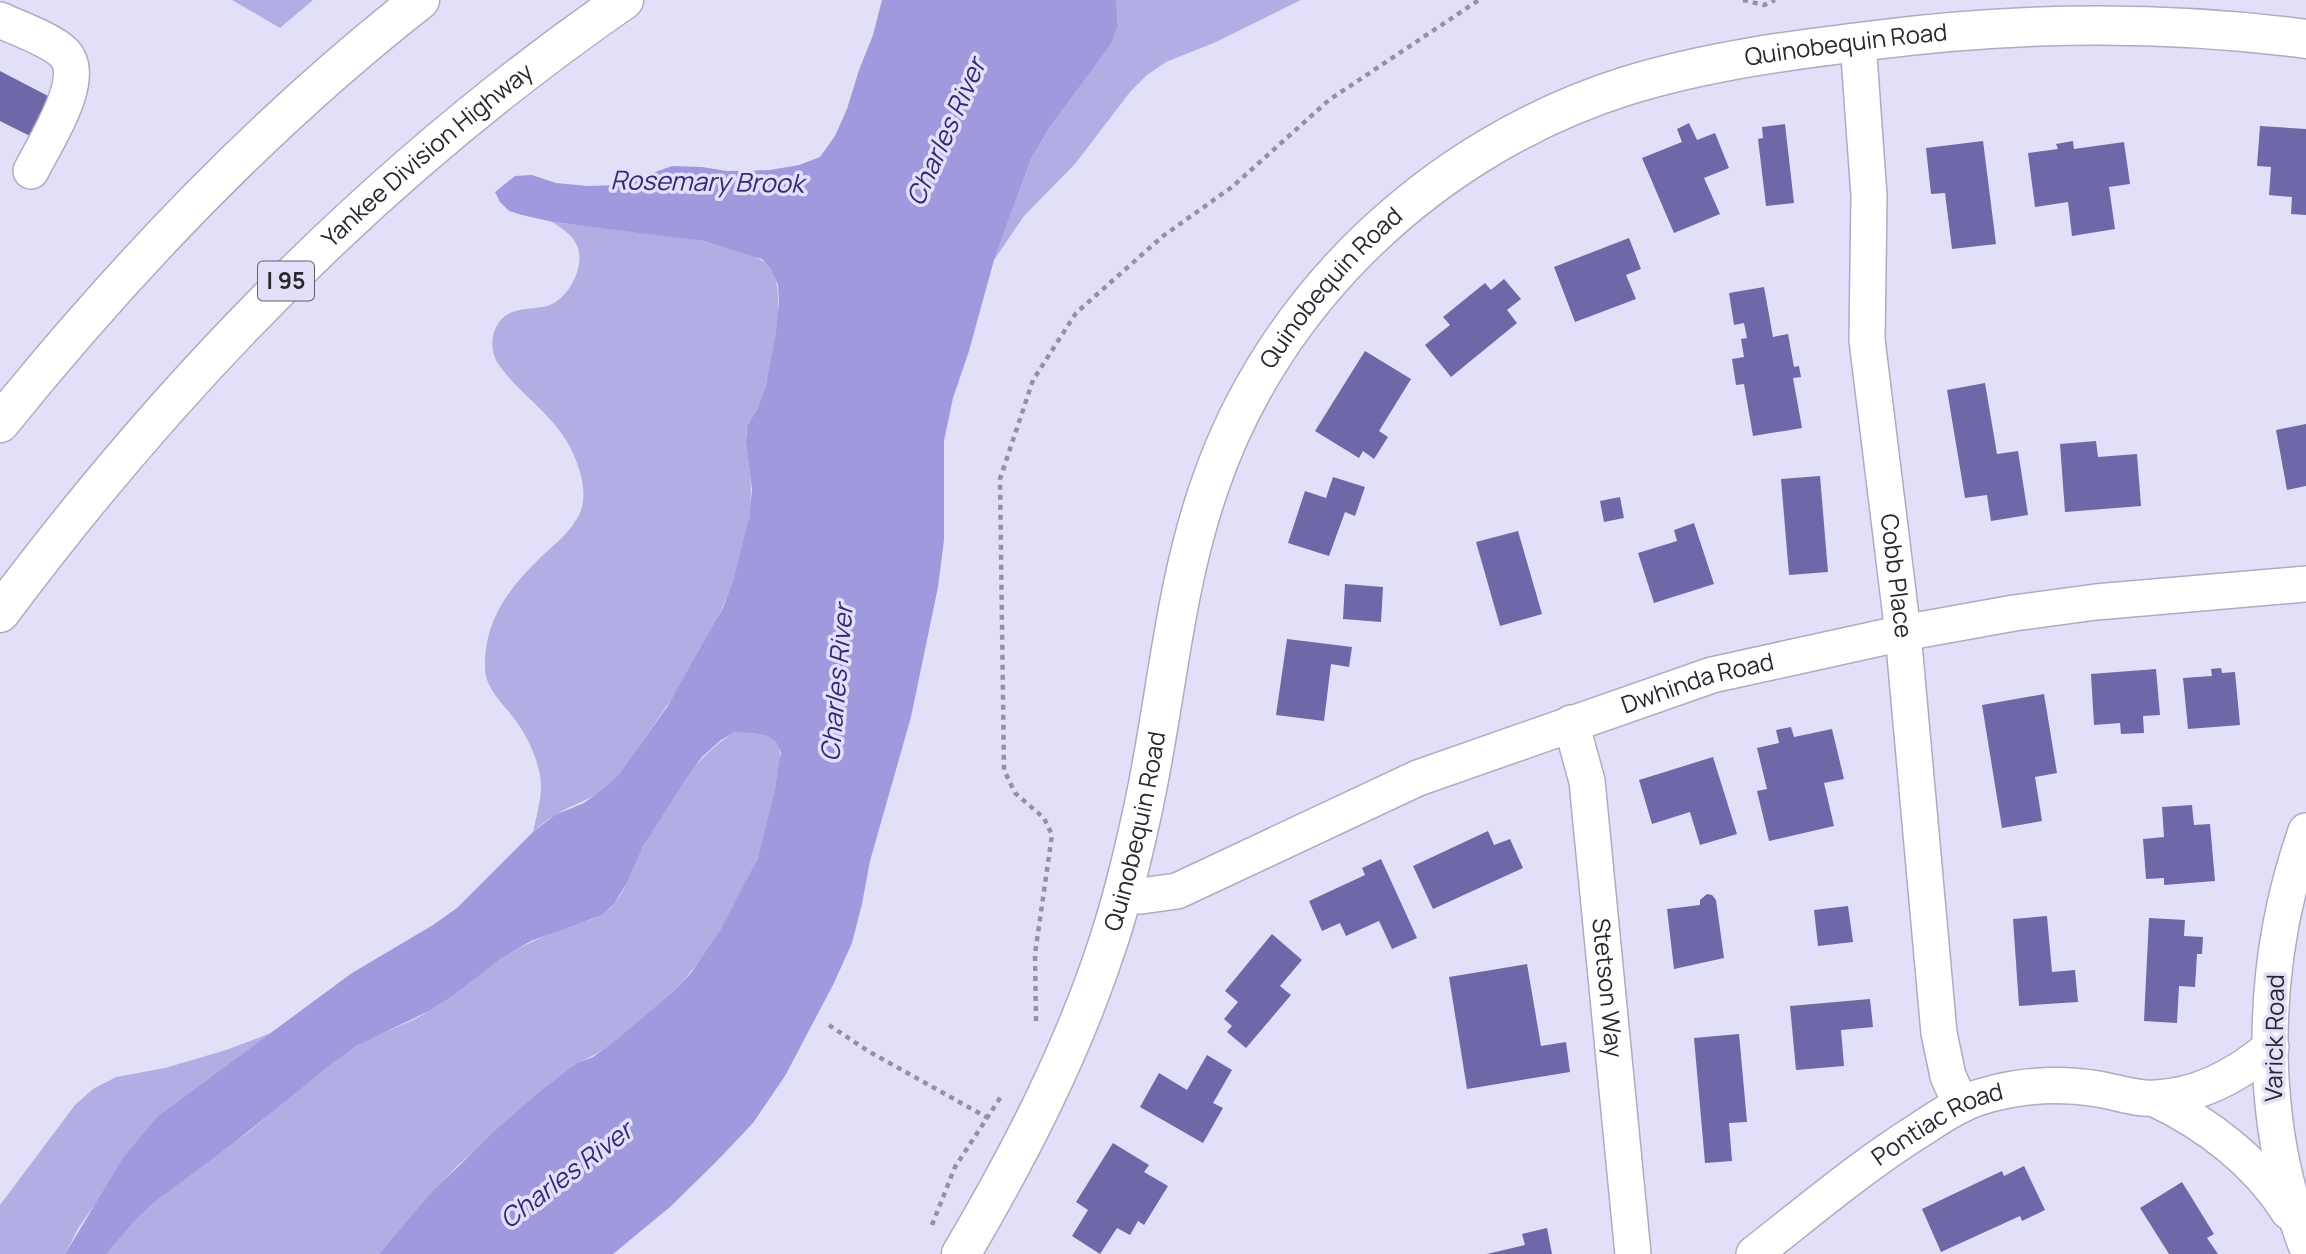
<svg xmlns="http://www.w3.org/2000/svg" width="2306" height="1254" font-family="Manrope,sans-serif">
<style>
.green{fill:#b1aee4}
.water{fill:#9f99de}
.building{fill:#6e67a8}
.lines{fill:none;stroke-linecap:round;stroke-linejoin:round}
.minor-casing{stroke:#adacc2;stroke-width:38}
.major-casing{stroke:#adacc2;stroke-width:41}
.highway-casing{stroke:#adacc2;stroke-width:41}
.path{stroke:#9392a4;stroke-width:4.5;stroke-dasharray:5 5;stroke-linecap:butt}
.minor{stroke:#fff;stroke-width:35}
.major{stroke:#fff;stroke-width:38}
.highway{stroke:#fff;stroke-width:38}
.labels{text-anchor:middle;stroke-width:7;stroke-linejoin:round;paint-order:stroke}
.shield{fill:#e1e0f8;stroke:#605f6d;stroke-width:2}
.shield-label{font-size:23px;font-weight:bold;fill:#282831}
.street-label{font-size:24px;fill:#282831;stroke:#e1e0f8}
.water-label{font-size:26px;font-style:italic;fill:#392878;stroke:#e1e0f8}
</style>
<rect width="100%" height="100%" fill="#e1e0f8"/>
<g class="green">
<polygon points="232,0 313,0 280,28"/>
<polygon points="1116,0 1301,0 1216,42 1166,62 1147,75 1130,92 1075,164 1024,216 994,260 1031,159 1049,128 1110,46 1118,26"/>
<path d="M 552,222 C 595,228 750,236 771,269 C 789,296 770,380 758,408 C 755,415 749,420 747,427 C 744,439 748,452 749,464 C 751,481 752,499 749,516 C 738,599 691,673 644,739 C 633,755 623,772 609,785 C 590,801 572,804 554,816 C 546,820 540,826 533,832 C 536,818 540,804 541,790 C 542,766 528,736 513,717 C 502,703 485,687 485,668 C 484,619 510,587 543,555 C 555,544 568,534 576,520 C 592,497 579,462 566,440 C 550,413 518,392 499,365 C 487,348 491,321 512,312 C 525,307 542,310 554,303 C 570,294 584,267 578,248 C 574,236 563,229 552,222 Z"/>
<path d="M 735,732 C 748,732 766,731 775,741 C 785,752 778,769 776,782 C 772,807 767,836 757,860 C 741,900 717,941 689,974 C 666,1002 611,1051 577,1063 L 456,1167 L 379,1254 L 106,1254 C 139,1202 199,1171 246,1134 C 283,1104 317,1069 358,1045 C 381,1032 407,1025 429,1011 C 457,994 478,970 506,955 C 527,944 547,934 569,926 C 579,922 594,920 603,914 C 626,898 631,869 643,846 C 665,804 694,757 735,732 Z"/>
<polygon points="271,1033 158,1116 79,1227 65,1254 0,1254 0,1205 75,1105 93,1089 116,1077 165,1068 226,1050"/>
</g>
<polygon class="water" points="882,0 1116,0 1118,26 1110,46 1049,128 1031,159 994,260 969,351 953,398 944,441 944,540 938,587 911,717 870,861 862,904 852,943 833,985 785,1076 753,1123 716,1162 670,1207 613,1254 379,1254 432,1192 498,1128 538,1093 577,1063 593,1057 615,1041 673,992 691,973 720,931 758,858 774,794 781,752 776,742 768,736 755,733 735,732 721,740 702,757 685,780 643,846 627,883 614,904 602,915 531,941 500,959 452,996 429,1011 356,1046 331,1064 234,1143 154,1202 134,1221 106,1254 65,1254 123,1158 158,1116 352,973 433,925 457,908 533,832 555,815 584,803 607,786 620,773 667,707 723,608 734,578 749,518 752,490 746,442 747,426 758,408 766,385 776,333 779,302 778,285 771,269 762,259 704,241 553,222 522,215 509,211 500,202 495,192 515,176 532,175 556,183 588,186 619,185 672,166 702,167 727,171 770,170 799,165 820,157 835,136 847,109 859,70 873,35"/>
<g class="building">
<polygon points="0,71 50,97 30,136 0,121"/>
<polygon points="1689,123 1697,140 1715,133 1729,168 1704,178 1720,214 1674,233 1642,158 1682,142 1677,129"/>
<polygon points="1785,124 1794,203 1766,206 1758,139 1763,138 1762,127"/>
<polygon points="2260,126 2306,129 2306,215 2291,214 2292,197 2269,195 2271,167 2257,166"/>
<polygon points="1983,141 1996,244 1952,249 1945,193 1931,194 1926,148"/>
<polygon points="2073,141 2074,149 2124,142 2130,184 2109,187 2115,229 2072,236 2068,202 2035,207 2028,153 2058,149 2056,144"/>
<polygon points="1629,238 1641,269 1626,275 1636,299 1575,322 1554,267"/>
<polygon points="1504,279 1521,299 1507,310 1517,323 1451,377 1425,345 1450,325 1443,317 1485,283 1491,290"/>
<polygon points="1764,287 1773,337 1788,334 1794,367 1799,366 1801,377 1793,378 1802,428 1753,436 1744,384 1736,385 1732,359 1744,357 1741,339 1747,338 1744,323 1734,325 1729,293"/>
<polygon points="1365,351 1411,379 1379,431 1388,437 1374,459 1363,451 1359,458 1315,431"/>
<polygon points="1985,383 1997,454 2018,451 2028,515 1991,521 1987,495 1965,498 1947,390"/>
<polygon points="2306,424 2306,486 2287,490 2276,430"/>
<polygon points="2096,441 2098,457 2137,454 2141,506 2065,512 2060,444"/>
<polygon points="1820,476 1828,572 1789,575 1781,479"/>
<polygon points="1333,477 1365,487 1355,516 1345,512 1329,556 1288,543 1305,491 1326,498"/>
<polygon points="1620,497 1624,518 1604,522 1600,501"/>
<polygon points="1694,523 1714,584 1654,603 1638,553 1677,541 1674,530"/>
<polygon points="1518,531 1542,614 1500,626 1476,542"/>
<polygon points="1345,584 1383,587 1381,622 1343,619"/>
<polygon points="1287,639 1352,647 1349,667 1331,664 1324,721 1276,715"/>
<polygon points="2221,668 2222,673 2235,672 2240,725 2188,729 2183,678 2212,676 2211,669"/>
<polygon points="2156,669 2160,715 2143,716 2144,733 2121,734 2120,723 2094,725 2091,674"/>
<polygon points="2044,694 2057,773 2035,777 2042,821 2002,828 1982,705"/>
<polygon points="1791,727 1794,737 1832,729 1844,779 1824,783 1834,826 1769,841 1757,791 1767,789 1757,748 1779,743 1776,730"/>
<polygon points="1713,757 1737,834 1700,845 1690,812 1652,824 1639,780"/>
<polygon points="2192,805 2194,825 2210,824 2215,881 2164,885 2164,878 2146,879 2143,839 2164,837 2162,807"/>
<polygon points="1488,831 1494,845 1510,839 1523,868 1433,909 1413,866"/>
<polygon points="1381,859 1417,938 1392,949 1379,921 1346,936 1340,923 1322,931 1309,901 1365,875 1362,868"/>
<polygon points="1707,894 1712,895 1716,900 1724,958 1674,969 1667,909 1700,905 1700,900"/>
<polygon points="1848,906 1853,942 1818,946 1814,910"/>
<polygon points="2047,916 2052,972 2075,970 2078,1002 2019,1006 2013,919"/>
<polygon points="2149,918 2185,920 2184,936 2203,937 2202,954 2197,954 2195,987 2179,986 2177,1023 2144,1021"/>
<polygon points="1272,934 1302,960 1280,986 1291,995 1246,1048 1227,1032 1232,1026 1224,1019 1238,1002 1225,991"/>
<polygon points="1527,964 1541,1046 1566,1042 1570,1072 1467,1089 1449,977"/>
<polygon points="1870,999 1873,1027 1841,1030 1844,1066 1796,1070 1790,1006"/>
<polygon points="1739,1034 1747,1122 1729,1123 1732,1161 1705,1163 1694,1038"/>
<polygon points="1207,1055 1232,1070 1213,1103 1223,1108 1203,1143 1140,1107 1159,1073 1187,1090"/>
<polygon points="1113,1143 1149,1165 1144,1172 1168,1186 1144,1225 1138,1221 1130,1235 1117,1228 1100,1254 1072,1236 1088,1210 1076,1202"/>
<polygon points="2024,1166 2045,1210 2022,1221 2020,1216 1941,1252 1922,1209 2002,1171 2004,1176"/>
<polygon points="2182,1182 2214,1234 2207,1238 2218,1254 2169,1254 2140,1208"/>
<polygon points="1547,1228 1552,1254 1487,1254 1525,1245 1522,1234"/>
</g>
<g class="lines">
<g class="minor-casing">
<g id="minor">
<path d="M 0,20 C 17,28 51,40 63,52 C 90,77 44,144 31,171"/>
<path id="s1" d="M 1858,42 L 1869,196 L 1867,340 L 1903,633 L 1939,1033 L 1948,1076 L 1961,1105"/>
<path id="s2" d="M 1571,723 L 1587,781 L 1633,1254"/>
<path d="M 2306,831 C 2260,962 2256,1115 2306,1245"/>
<path id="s3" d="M 1123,894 L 1141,896 L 1177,891 L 1418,778 L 1712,675 L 1903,633 L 2014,613 L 2096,602 L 2306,584"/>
<path d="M 2155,1099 C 2208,1124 2257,1162 2289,1212"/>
<path id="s4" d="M 1754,1254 C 1809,1211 1862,1166 1921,1129 C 1941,1116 1963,1101 1987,1095 C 2023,1085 2062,1083 2098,1089 C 2116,1092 2138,1100 2156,1098 C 2200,1096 2239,1074 2271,1047"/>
</g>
</g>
<g class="major-casing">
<g id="major">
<path id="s5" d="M 961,1254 C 1020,1154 1073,1051 1109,940 C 1122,900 1132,859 1141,818 C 1166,708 1172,595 1209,488 C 1273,297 1436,146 1626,86 C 1707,61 1792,50 1875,40 C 2017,22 2164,20 2306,39"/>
</g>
</g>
<g class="highway-casing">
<g id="highway">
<path d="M 0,423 C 125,268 263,123 420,0"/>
<path id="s6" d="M 0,613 C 175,378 381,168 624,0"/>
</g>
</g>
<g class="path">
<polyline points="1743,0 1764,5 1775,0"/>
<polyline points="1036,1021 1035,954 1052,835 1044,818 1015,793 1004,770 1000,479 1033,380 1076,313 1163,236 1232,187 1329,100 1479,0"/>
<polyline points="829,1025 868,1051 988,1118"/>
<polyline points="932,1225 955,1167 1002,1095"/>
</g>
<use href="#minor" class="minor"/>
<use href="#major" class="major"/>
<use href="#highway" class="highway"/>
</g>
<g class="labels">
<rect class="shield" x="258" y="261.5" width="56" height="39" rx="5"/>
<g class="shield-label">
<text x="286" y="289">I 95</text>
</g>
<g class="street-label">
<text dy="8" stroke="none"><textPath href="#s5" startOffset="1636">Quinobequin Road</textPath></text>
<text dy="8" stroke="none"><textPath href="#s6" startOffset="628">Yankee Division Highway</textPath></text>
<text dy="8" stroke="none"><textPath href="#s5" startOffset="1048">Quinobequin Road</textPath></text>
<text dy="8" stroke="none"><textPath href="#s1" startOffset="536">Cobb Place</textPath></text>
<text dy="8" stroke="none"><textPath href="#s3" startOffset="616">Dwhinda Road</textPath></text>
<text dy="8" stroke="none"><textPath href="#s5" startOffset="460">Quinobequin Road</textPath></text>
<text dy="8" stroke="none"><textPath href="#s2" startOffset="268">Stetson Way</textPath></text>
<text transform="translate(2275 1038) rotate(-89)" y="8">Varick Road</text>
<text dy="8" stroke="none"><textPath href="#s4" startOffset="226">Pontiac Road</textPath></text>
</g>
<g class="water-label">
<text transform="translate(946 132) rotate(-66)" y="9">Charles River</text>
<text transform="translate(707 182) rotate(1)" y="9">Rosemary Brook</text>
<text transform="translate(837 683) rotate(-85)" y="9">Charles River</text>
<text transform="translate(566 1175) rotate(-37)" y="9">Charles River</text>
</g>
</g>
</svg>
